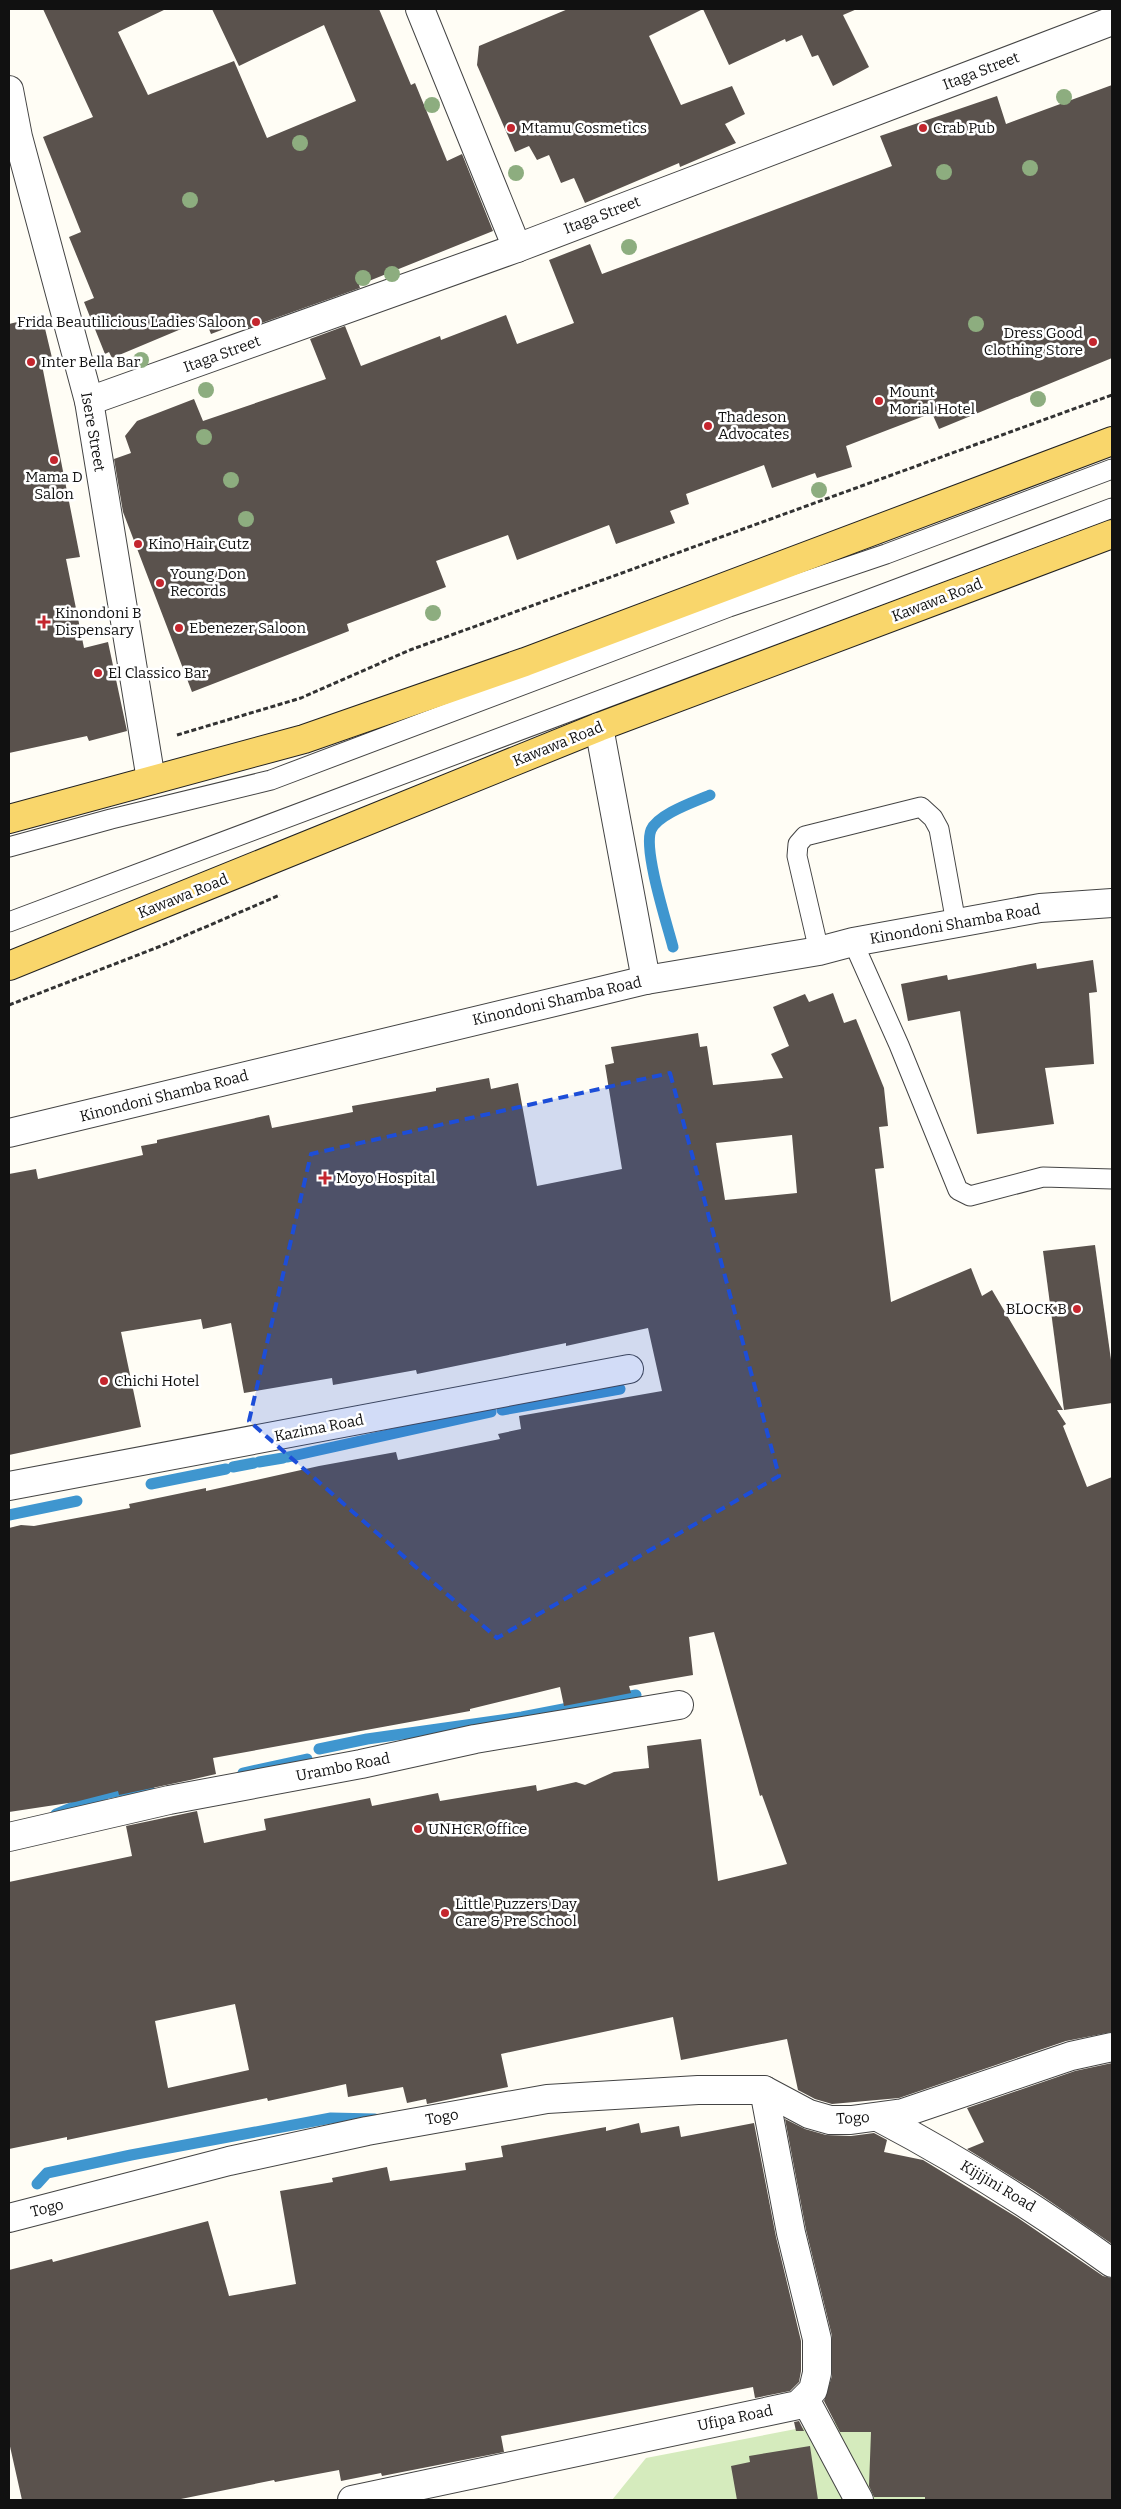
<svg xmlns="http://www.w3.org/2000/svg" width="1121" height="2509" font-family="Bitter,serif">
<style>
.green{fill:#d5ebbd}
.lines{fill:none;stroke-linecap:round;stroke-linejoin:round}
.stream{stroke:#3f96cf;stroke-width:11}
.building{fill:#5a524d;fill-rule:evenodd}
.lane-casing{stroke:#444;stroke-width:21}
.street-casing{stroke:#444;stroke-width:30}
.primary-casing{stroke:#222;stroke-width:30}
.path{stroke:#333;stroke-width:3;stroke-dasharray:5 2.5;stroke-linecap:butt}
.lane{stroke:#fff;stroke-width:19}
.street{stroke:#fff;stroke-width:28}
.primary{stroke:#f9d66b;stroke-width:28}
.tree{fill:#8dad7f}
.marked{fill:#1d4ed8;fill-opacity:0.2;stroke:#1d4ed8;stroke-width:4;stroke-dasharray:10 6;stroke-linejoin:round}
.poi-dot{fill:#c4262e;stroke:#fff;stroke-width:2}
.labels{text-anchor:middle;stroke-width:5;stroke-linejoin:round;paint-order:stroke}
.street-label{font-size:15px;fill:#111;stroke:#fff}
.poi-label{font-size:15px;fill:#111;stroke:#fff;text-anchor:start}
</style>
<rect width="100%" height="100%" fill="#fffdf5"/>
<polygon class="green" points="1112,2368 1112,2500 612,2500 646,2458"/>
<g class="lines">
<g class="stream">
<path d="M 673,947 C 667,924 643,850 651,830 C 658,814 694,802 710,795"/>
<polyline points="502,1410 620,1389"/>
<polyline points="288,1457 491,1412"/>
<polyline points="259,1462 283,1458"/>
<polyline points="233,1467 254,1463"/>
<polyline points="151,1484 226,1469"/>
<polyline points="9,1515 77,1501"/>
<polyline points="319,1749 367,1739 522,1717 636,1695"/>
<polyline points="243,1773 307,1759"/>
<polyline points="56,1814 108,1793 123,1790 150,1791"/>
<polyline points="37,2184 47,2173 131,2155 331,2118 375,2119"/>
</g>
</g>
<g class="building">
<polygon points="43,9 166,9 118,32 148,95 234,61 267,138 356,101 324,25 239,66 212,9 379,9 411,85 415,83 447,161 462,154 493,231 359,285 360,288 248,328 245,321 211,334 205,319 112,358 109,352 105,354 84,302 94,298 69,237 81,232 43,137 93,117"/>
<polygon points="568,9 703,9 649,36 681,105 732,86 745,114 725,124 736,143 680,167 679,163 585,203 574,178 561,183 549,155 537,160 529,146 515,152 477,65 479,46"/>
<polygon points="703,9 857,9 843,15 869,67 833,86 818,55 812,57 802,35 786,42 785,39 729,65"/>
<polygon points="1112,85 1112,358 939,429 932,413 846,446 852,467 817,478 815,473 772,488 764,465 686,494 689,504 670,511 675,523 616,544 609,525 517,560 508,535 436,561 446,587 347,624 349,631 192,692 123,512 114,459 131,453 125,436 137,421 194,399 203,421 326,379 310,339 345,326 361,366 440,336 441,340 506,315 517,344 574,323 549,260 590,244 602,274 892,166 880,136 997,96 1006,124"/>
<polygon points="42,316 53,362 42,365 80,557 66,559 84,648 108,642 127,731 89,741 87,736 9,753 9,324"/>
<polygon points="1093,960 1097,992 1089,993 1094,1064 1045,1068 1054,1124 977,1134 960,1011 908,1021 901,984 947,975 948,980 1036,963 1037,969"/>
<path d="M 833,993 L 844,1023 L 856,1019 L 884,1088 L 888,1126 L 879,1127 L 884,1168 L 875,1169 L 891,1302 L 971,1268 L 982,1296 L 992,1290 L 1063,1410 L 1057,1410 L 1066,1424 L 1063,1426 L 1087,1487 L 1112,1477 L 1112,2032 L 1066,2041 L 899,2098 L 832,2104 L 815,2099 L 798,2090 L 787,2039 L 681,2060 L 673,2017 L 501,2054 L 508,2087 L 427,2104 L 426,2099 L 407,2103 L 403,2087 L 348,2097 L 346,2084 L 268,2101 L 267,2098 L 67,2140 L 67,2137 L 9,2149 L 9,1882 L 132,1856 L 126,1826 L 197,1811 L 204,1843 L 266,1830 L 264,1819 L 370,1798 L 372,1806 L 438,1793 L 440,1801 L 536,1785 L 537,1791 L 576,1782 L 585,1785 L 614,1772 L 649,1768 L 647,1746 L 701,1739 L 718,1881 L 787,1864 L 762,1795 L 760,1796 L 714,1632 L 689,1637 L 693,1675 L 629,1686 L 631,1693 L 564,1706 L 560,1687 L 470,1709 L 470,1711 L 213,1758 L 216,1774 L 190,1780 L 119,1795 L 118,1791 L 75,1802 L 9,1812 L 9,1528 L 21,1525 L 34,1526 L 130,1508 L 129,1504 L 206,1488 L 206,1491 L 319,1466 L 396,1452 L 398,1460 L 500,1439 L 498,1434 L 521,1429 L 519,1416 L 662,1391 L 648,1328 L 566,1346 L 566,1343 L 417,1374 L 416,1370 L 333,1385 L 332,1378 L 244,1393 L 231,1323 L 203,1329 L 201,1319 L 121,1332 L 141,1427 L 9,1455 L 9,1174 L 36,1169 L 38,1179 L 143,1155 L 141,1146 L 157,1143 L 157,1140 L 269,1115 L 272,1128 L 353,1112 L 352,1106 L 436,1091 L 436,1088 L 489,1078 L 491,1089 L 518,1083 L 537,1186 L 622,1169 L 605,1065 L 614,1063 L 611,1047 L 698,1033 L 700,1047 L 707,1046 L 713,1085 L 783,1078 L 771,1054 L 789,1046 L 773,1007 L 805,994 L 809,1002 ZM 792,1135 L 797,1193 L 725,1200 L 716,1143 ZM 235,2004 L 249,2070 L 168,2088 L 155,2021 Z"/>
<polygon points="1095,1245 1112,1367 1112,1403 1064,1410 1043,1251"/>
<polygon points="1112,2063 1112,2244 1035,2191 967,2149 984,2142 967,2108 1075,2071"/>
<polygon points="785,2119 805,2129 826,2135 851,2136 874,2133 887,2140 884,2152 923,2160 1018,2218 1103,2276 1112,2278 1112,2500 925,2500 925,2497 874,2497 869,2486 871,2432 840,2432 824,2401 832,2376 832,2336 806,2230"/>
<polygon points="639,2123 641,2133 679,2126 681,2137 754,2123 776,2237 801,2341 801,2371 799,2382 790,2391 755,2398 753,2387 501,2436 504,2452 382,2476 381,2473 341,2481 339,2470 275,2482 274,2480 176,2500 22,2500 9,2442 9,2270 52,2259 53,2262 208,2221 229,2296 296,2284 280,2191 333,2182 332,2178 387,2167 390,2181 466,2170 465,2163 503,2157 501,2146 606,2127 606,2131"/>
<polygon points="799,2421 804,2431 796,2431 794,2422"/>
<polygon points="810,2446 818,2500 737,2500 731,2466 750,2462 749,2456"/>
</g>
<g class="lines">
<g class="lane-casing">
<g id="lane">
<polyline points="9,847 111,819 271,780 729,607 886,554 1112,469"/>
<polyline points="9,922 1112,508"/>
<polyline points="853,942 899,1045 958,1190 970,1196 1043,1177 1112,1179"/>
<polyline points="819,951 797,856 798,844 805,836 921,807 933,818 939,829 956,923"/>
</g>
</g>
<g class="street-casing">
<g id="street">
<polyline points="420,9 517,248"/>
<polyline points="9,90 18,137 89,401 151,780"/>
<polyline points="89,401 517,248 1112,21"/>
<polyline points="599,727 646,980"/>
<polyline points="9,1133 646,980 819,951 853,942 1040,908 1112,903"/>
<polyline points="9,1486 629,1369"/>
<polyline points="9,1837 169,1800 361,1764 475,1739 679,1705"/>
<path d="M 878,2117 C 960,2160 1037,2209 1112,2263"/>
<polyline points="9,2218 229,2161 367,2131 547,2099 698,2090 764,2090 809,2114 830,2120 851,2120 903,2113 1071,2056 1112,2047"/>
<polyline points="805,2399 859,2500"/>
<polyline points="352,2500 798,2405 813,2390 817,2373 817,2339 791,2233 764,2090"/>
</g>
</g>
<g class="primary-casing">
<g id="primary">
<polyline points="9,819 304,739 525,662 1112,441"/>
<polyline points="9,966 599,727 1112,534"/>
</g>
</g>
<g class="path">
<polyline points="177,735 301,698 410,650 1112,395"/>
<polyline points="9,1005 161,946 280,895"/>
</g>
<use href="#lane" class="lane"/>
<use href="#street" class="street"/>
<use href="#primary" class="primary"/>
</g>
<g class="tree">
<circle cx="1064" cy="97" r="8"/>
<circle cx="432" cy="105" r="8"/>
<circle cx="300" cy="143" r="8"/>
<circle cx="1030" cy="168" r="8"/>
<circle cx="944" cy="172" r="8"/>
<circle cx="516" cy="173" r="8"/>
<circle cx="190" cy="200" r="8"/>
<circle cx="629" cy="247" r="8"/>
<circle cx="392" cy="274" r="8"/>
<circle cx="363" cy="278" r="8"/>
<circle cx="976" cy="324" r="8"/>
<circle cx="141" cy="360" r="8"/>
<circle cx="206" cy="390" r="8"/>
<circle cx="1038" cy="399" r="8"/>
<circle cx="204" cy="437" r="8"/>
<circle cx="231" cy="480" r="8"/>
<circle cx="819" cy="490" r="8"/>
<circle cx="246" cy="519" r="8"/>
<circle cx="433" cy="613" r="8"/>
</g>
<path class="marked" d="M 670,1073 L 779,1476 L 497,1638 L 249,1421 L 311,1154 Z"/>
<g class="poi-dot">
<circle cx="511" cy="128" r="5"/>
<circle cx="923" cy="128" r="5"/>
<circle cx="256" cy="322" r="5"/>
<circle cx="1093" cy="342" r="5"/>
<circle cx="31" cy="362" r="5"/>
<circle cx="879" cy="401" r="5"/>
<circle cx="708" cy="426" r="5"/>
<circle cx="54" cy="460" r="5"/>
<circle cx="138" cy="544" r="5"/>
<circle cx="160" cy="583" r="5"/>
<path d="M41.5 614.5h5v5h5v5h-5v5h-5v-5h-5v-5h5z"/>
<circle cx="179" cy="628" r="5"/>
<circle cx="98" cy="673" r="5"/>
<path d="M322.5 1170.5h5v5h5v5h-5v5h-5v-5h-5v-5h5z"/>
<circle cx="1077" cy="1309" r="5"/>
<circle cx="104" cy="1381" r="5"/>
<circle cx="418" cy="1829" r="5"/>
<circle cx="445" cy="1913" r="5"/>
</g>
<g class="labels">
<g class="street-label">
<text transform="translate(981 71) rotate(-21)" y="5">Itaga Street</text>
<text transform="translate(602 215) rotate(-21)" y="5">Itaga Street</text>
<text transform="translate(222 354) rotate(-20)" y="5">Itaga Street</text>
<text transform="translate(93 432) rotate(80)" y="5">Isere Street</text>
<text transform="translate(937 600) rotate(-21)" y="5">Kawawa Road</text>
<text transform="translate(558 744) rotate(-22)" y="5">Kawawa Road</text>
<text transform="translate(183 896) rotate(-22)" y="5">Kawawa Road</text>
<text transform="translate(955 924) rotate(-10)" y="5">Kinondoni Shamba Road</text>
<text transform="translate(557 1001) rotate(-13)" y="5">Kinondoni Shamba Road</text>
<text transform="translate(164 1096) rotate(-14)" y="5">Kinondoni Shamba Road</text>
<text transform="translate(319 1428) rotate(-11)" y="5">Kazima Road</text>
<text transform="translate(343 1767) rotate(-11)" y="5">Urambo Road</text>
<text transform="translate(442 2117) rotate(-10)" y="5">Togo</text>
<text transform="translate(853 2118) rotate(-3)" y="5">Togo</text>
<text transform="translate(998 2186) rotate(31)" y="5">Kijijini Road</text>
<text transform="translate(47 2208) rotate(-14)" y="5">Togo</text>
<text transform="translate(735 2418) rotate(-12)" y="5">Ufipa Road</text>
</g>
<g class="poi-label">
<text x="521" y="133">Mtamu Cosmetics</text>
<text x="933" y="133">Crab Pub</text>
<text x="246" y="327" text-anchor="end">Frida Beautilicious Ladies Saloon</text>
<text x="1083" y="338" text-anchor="end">Dress Good<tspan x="1083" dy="17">Clothing Store</tspan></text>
<text x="41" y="367">Inter Bella Bar</text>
<text x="889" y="397">Mount<tspan x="889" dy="17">Morial Hotel</tspan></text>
<text x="718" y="422">Thadeson<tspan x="718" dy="17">Advocates</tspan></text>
<text x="54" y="482" text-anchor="middle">Mama D<tspan x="54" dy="17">Salon</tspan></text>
<text x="148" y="549">Kino Hair Cutz</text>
<text x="170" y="579">Young Don<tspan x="170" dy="17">Records</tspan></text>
<text x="55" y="618">Kinondoni B<tspan x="55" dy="17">Dispensary</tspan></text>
<text x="189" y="633">Ebenezer Saloon</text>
<text x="108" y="678">El Classico Bar</text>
<text x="336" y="1183">Moyo Hospital</text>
<text x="1067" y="1314" text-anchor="end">BLOCK B</text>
<text x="114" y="1386">Chichi Hotel</text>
<text x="428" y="1834">UNHCR Office</text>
<text x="455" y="1909">Little Puzzers Day<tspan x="455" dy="17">Care &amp; Pre School</tspan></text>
</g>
</g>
<rect width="1121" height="2509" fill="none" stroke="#111111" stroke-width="20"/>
</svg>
